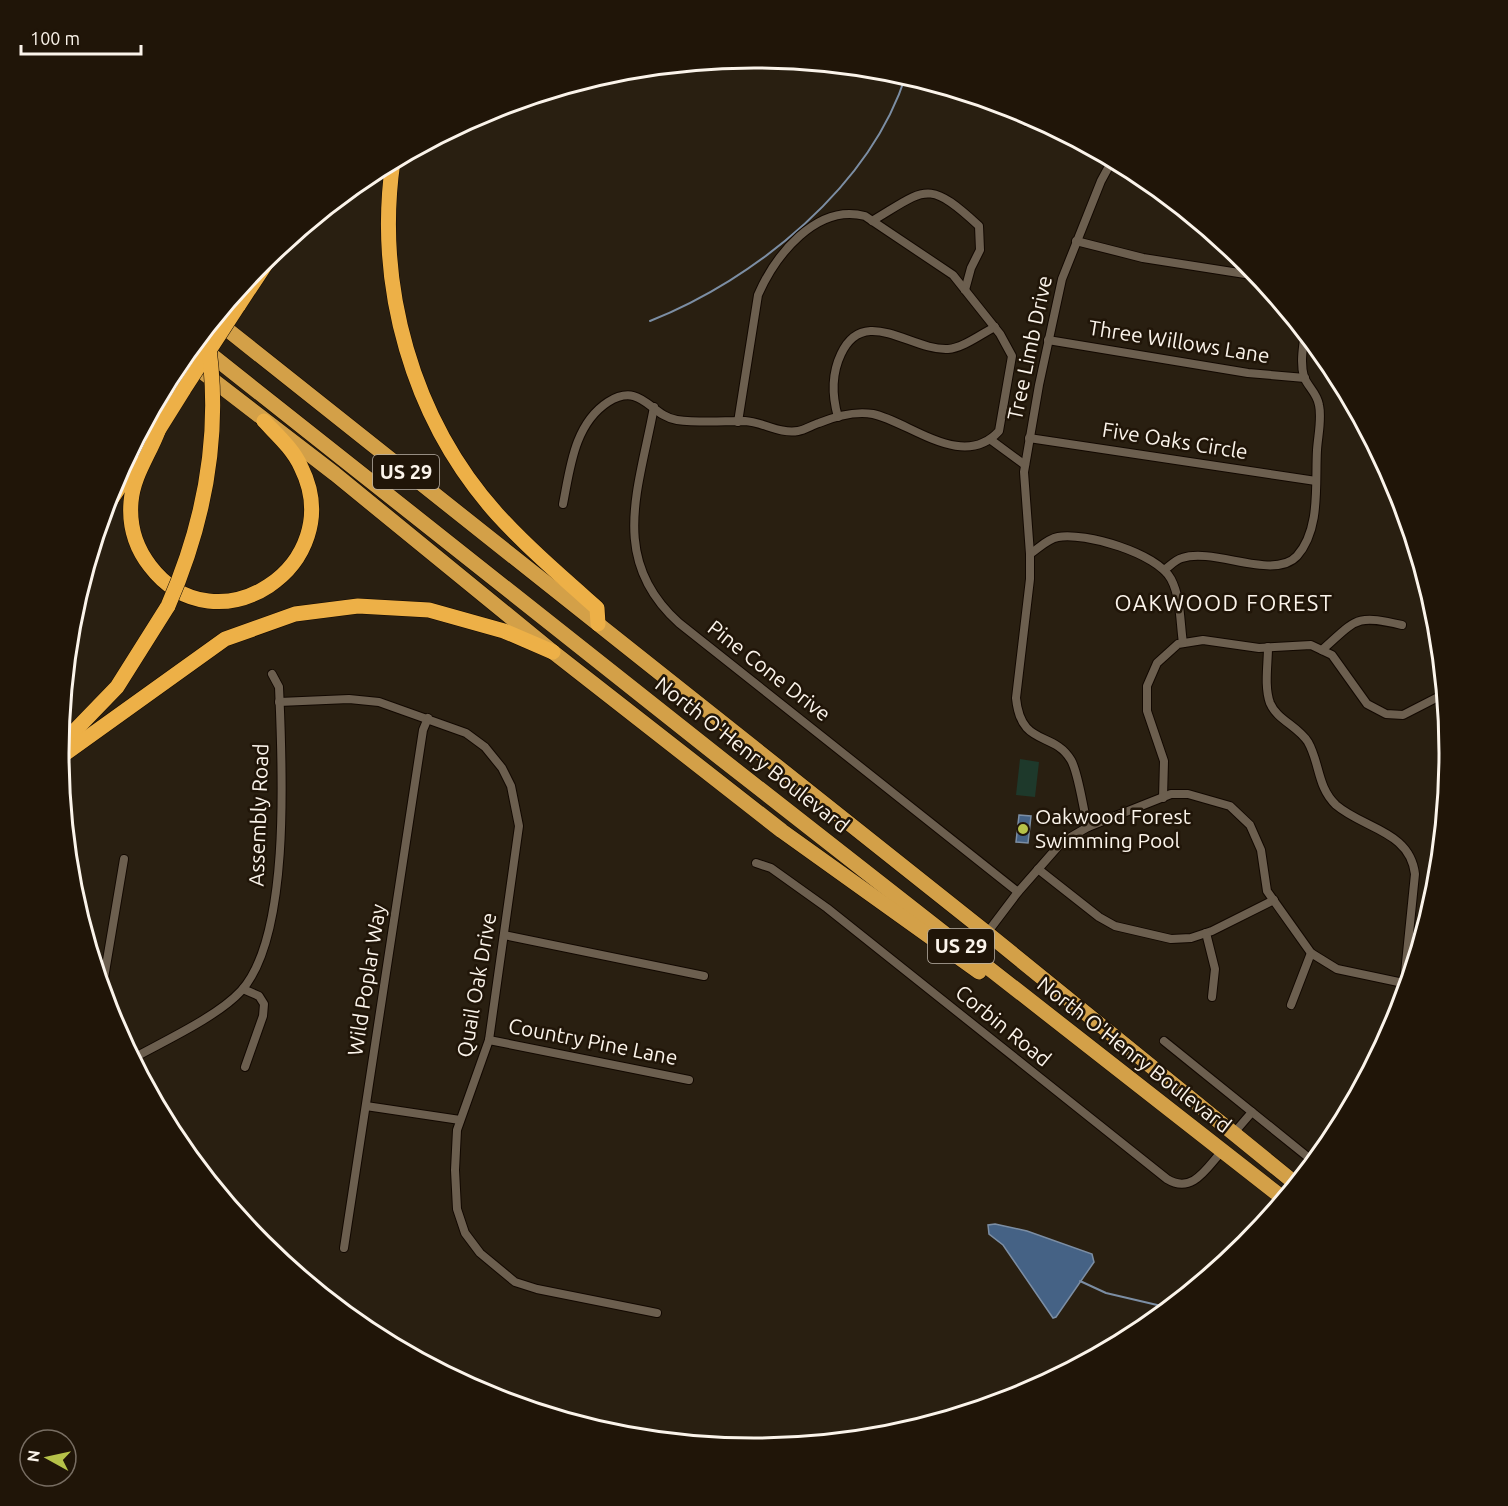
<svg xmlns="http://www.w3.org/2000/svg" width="1508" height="1506" font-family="Ubuntu,sans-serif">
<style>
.green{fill:#1e392b}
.water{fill:#456285;stroke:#7c8ea4;stroke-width:1.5}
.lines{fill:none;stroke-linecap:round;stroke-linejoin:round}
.stream{stroke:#7c8ea4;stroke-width:2}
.minor-casing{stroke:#120801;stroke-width:10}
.trunk-casing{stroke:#120801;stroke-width:16}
.motorway-casing{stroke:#120801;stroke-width:16}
.minor{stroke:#6c5f4f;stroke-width:8}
.trunk{stroke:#d3a048;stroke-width:15}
.motorway{stroke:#edb047;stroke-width:15}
.motorway-bridge-casing{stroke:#120801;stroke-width:16;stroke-linecap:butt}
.motorway-bridge{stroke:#edb047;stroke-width:15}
.poi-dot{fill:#b6c249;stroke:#201508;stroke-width:2}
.labels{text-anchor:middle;stroke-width:5;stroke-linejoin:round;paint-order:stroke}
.shield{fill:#201508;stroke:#b9b1a7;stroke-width:1.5}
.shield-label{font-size:20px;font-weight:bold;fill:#fbf4eb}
.street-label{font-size:21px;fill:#fbf4eb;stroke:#201508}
.poi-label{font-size:21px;fill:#fbf4eb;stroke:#201508;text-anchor:start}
.neighbourhood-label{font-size:22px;letter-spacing:1.5px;fill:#fbf4eb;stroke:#201508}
.rim{fill:none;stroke:#fbf4eb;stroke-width:3}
</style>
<rect width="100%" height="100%" fill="#291f11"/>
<polygon class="green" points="1020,759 1039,762 1035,797 1016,795"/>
<g class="water">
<polygon points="1019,815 1031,816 1028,843 1016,842"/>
<polygon points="995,1224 1027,1231 1092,1254 1094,1262 1056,1317 1053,1318 1003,1245 989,1234 988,1225"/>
</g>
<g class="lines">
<g class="stream">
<path d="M 650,321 C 756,279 870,187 906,75"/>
<polyline points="1080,1281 1106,1293 1170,1308"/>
</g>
<g class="minor-casing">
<g id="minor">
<polyline points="1026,122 1028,114"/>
<path d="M 872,221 C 926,189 927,178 979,226 L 980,250 L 971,268 L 965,290"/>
<polyline points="1076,241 1143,258 1258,276"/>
<polyline points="1048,340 1248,373 1305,378"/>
<path d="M 654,407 C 639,489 608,559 679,623 L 1018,892"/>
<path d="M 838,417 C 832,396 831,375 841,354 C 864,304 911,351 948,349 C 963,348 981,334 995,327"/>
<polyline points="1029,438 1316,481"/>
<polyline points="991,440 1025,465"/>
<path d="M 563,504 C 570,469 574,424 608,402 C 642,381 650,416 677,420 C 700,423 722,421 745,421 C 763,422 779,434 798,431 C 805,430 812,425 819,423 C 836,416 855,411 873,414 C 910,422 963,471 999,431 L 1012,356 L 1000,334 L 953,275 L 865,216 C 816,203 775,256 758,295 L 738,422"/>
<polyline points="1030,554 1024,472 1039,385 1062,279 1101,181 1113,159"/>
<path d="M 1164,570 C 1170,566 1175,560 1182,558 C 1214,547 1274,581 1297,556 C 1321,529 1315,484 1317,450 C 1318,435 1322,419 1319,405 C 1317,393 1308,387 1304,377 C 1300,363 1303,347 1305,332"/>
<path d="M 1268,647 C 1268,664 1264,687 1270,703 C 1277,720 1298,726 1308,742 C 1320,763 1317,787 1336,805 C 1364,829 1410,831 1415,874 L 1404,983"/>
<path d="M 1322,650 C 1357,619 1355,614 1402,625"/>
<polyline points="279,702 349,699 379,702 466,733 485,747 502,768 511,786 519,826 489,1040 457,1130 455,1170 457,1209 465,1233 480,1253 515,1282 537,1289 657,1313"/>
<polyline points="1163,798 1164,761 1147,711 1147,686 1157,663 1178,644 1203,640 1259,648 1311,645 1332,655 1367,704 1386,714 1403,715 1444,694"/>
<path d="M 1088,827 C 1083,810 1079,774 1071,760 C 1053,730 1021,748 1016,698 L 1030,579 L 1030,554 C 1039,548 1047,539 1058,537 C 1085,532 1157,553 1171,579 C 1181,598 1180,623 1183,643"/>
<path d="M 756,863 L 771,868 L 827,908 L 1167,1179 C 1193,1195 1207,1167 1223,1150"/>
<polyline points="1038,869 1099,917 1115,926 1171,939 1191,938 1212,931 1274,900"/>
<polyline points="987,933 1018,892 1062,842 1088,827 1171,794 1188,794 1230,806 1250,825 1261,850 1267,891 1311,953 1337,969 1408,984"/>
<polyline points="1206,933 1215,969 1212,997"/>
<polyline points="504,935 704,976"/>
<polyline points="243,989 259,996 264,1004 263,1016 245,1067"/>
<polyline points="102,990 124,859"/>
<polyline points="1291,1005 1311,953"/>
<polyline points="489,1040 689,1080"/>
<polyline points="1164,1041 1314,1162"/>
<path d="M 132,1059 C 164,1041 217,1017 241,991 C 292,935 282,760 279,687 L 272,674"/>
<polyline points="366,1106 460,1120"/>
<polyline points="1233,1134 1252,1112"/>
<polyline points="344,1248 423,730 428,718"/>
</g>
</g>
<g class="trunk-casing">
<g id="trunk">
<polyline points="214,319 987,933 1296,1184"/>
<polyline points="195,342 719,757 1284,1199"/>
<polyline points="183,357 335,474 553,652 782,831 979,972"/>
</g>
</g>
<g class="motorway-casing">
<g id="motorway">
<path d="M 393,161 C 375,286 412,419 497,514 C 528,548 563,578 597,608 L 598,624"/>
<polyline points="238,306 275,250"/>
<path d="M 158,431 C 149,455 133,476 131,502 C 129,526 136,548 150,566 C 216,653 350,565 301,467 C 293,449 277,435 264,421"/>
<polyline points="154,437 184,389"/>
<polyline points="104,510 135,464"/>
<polyline points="59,747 117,687 168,606"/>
<polyline points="59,758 225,639 295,614 358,606 429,610 504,631 553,652"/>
</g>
</g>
<use href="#minor" class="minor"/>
<use href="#trunk" class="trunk"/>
<use href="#motorway" class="motorway"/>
<g class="motorway-bridge-casing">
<g id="motorway-bridge">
<polyline points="184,389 238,306"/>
<path d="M 168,606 C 207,517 223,425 206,329"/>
</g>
</g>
<use href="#motorway-bridge" class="motorway-bridge"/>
</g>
<circle class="poi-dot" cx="1023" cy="829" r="6"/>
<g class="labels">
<g class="shield">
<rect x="373" y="455" width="66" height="34" rx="4.5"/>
<rect x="928" y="929" width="66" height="34" rx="4.5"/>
</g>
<g class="shield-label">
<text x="406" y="479">US 29</text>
<text x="961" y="953">US 29</text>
</g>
<g class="street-label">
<text transform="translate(1179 342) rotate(9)" y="7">Three Willows Lane</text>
<text transform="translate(1030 348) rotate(-78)" y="7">Tree Limb Drive</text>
<text transform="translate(1175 441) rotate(9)" y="7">Five Oaks Circle</text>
<text transform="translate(769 671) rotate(38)" y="7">Pine Cone Drive</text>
<text transform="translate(752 755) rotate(38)" y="7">North O'Henry Boulevard</text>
<text transform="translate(259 815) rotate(-88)" y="7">Assembly Road</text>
<text transform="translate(367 980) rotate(-81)" y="7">Wild Poplar Way</text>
<text transform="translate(477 985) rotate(-80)" y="7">Quail Oak Drive</text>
<text transform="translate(1003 1026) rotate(39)" y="7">Corbin Road</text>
<text transform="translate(593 1042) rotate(11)" y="7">Country Pine Lane</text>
<text transform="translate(1134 1055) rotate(38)" y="7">North O'Henry Boulevard</text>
</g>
<g class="poi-label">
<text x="1035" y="824">Oakwood Forest<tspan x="1035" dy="24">Swimming Pool</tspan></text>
</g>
<g class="neighbourhood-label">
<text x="1224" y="611">OAKWOOD FOREST</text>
</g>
</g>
<path d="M0 0H1508V1506H0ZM69 753a685 685 0 1 1 1370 0a685 685 0 1 1-1370 0Z" fill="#201508" fill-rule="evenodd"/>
<path class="rim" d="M69 753a685 685 0 1 1 1370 0a685 685 0 1 1-1370 0Z"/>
<g transform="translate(48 1458) rotate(278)"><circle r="28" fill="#201508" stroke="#786e63" stroke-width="1.5"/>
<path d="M0-4.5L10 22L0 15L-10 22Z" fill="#b6c249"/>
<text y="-9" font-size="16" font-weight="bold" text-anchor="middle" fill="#fbf4eb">N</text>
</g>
<path d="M21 45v9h120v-9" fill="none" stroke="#fbf4eb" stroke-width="3"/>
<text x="30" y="45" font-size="18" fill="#fbf4eb" stroke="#201508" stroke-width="4.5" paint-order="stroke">100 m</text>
</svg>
